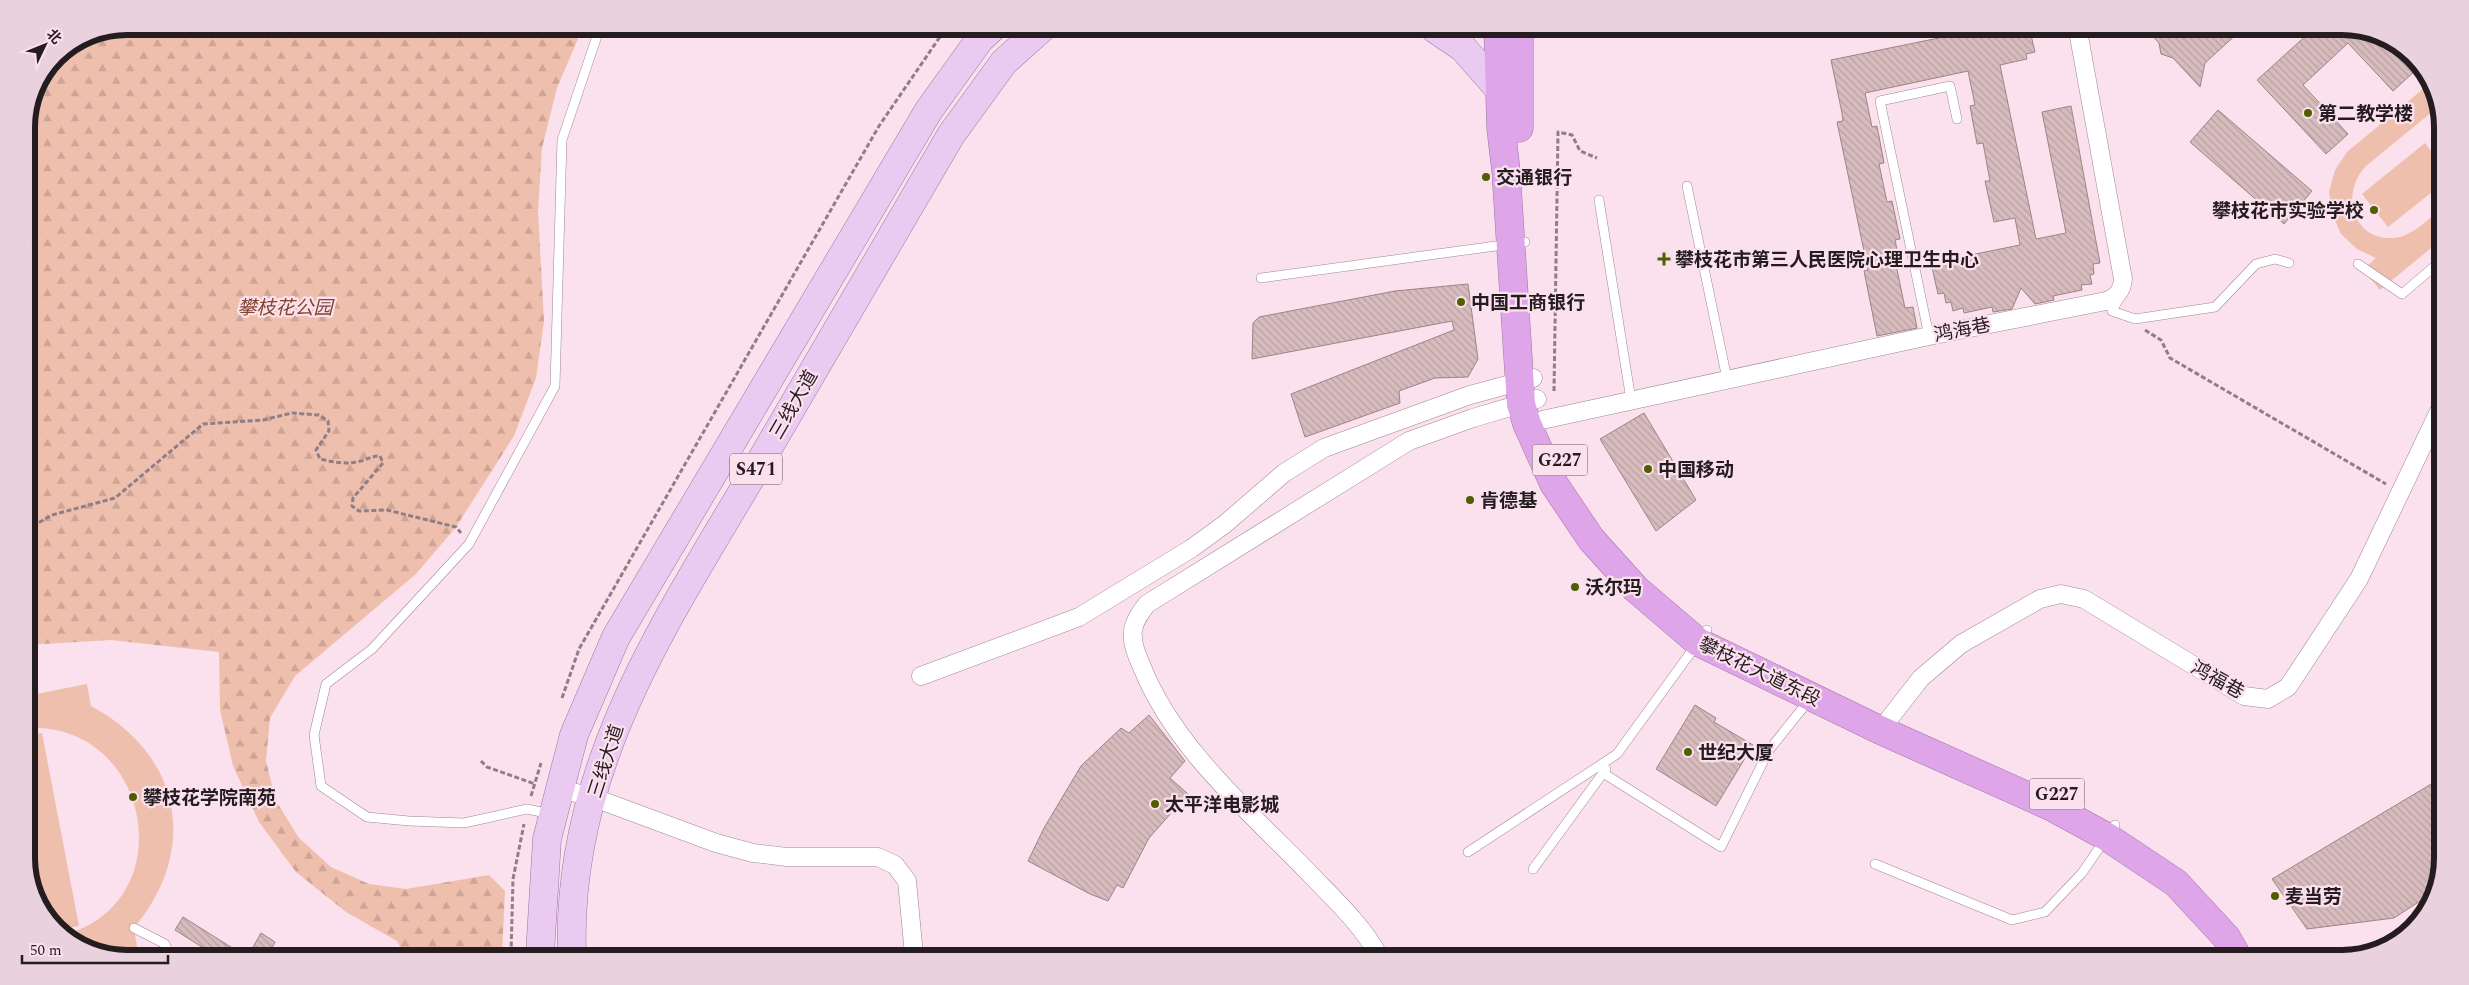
<svg xmlns="http://www.w3.org/2000/svg" width="2469" height="985" font-family="Spectral,'Noto Sans SC',serif">
<style>
.grass{fill:#efbfae}
.forest{fill:url(#forest-firs)}
.building{fill:url(#building-back-hatch);stroke:#9e8486}
.lines{fill:none;stroke-linecap:round;stroke-linejoin:round}
.lane-casing{stroke:#9e8793;stroke-width:10}
.street-casing{stroke:#9e8793;stroke-width:19}
.primary-casing{stroke:#9d76a3;stroke-width:29}
.highway-casing{stroke:#9d76a3;stroke-width:29}
.path{stroke:#8f7e86;stroke-width:3;stroke-dasharray:5 2.5;stroke-linecap:butt}
.lane{stroke:#fff;stroke-width:9}
.street{stroke:#fff;stroke-width:18}
.primary{stroke:#ebcaf2;stroke-width:28}
.highway{stroke:#dea6e9;stroke-width:28}
.poi-dot{fill:#4f5e00;stroke:#fae1ed;stroke-width:2}
.labels{text-anchor:middle;stroke-width:4.5;stroke-linejoin:round;paint-order:stroke}
.shield{fill:#fae1ed;stroke:#65575e;stroke-width:1}
.shield-label{font-size:18px;font-weight:bold;fill:#251c20}
.poi-label{font-size:19px;font-weight:bold;fill:#251c20;stroke:#fae1ed;text-anchor:start}
.park-label{font-size:19px;font-style:italic;fill:#81432c;stroke:#fae1ed}
.street-label{font-size:19px;fill:#251c20;stroke:#fae1ed}
.rim{fill:none;stroke:#251c20;stroke-width:6}
</style>
<defs>
<pattern id="forest-firs" width="22" height="20" patternUnits="userSpaceOnUse" patternTransform="scale(1.25)"><rect width="22" height="20" fill="#efbfae"/><path d="M5 1l3.5 6h-7zM16 11l3.5 6h-7z" fill="#cda495"/></pattern>
<pattern id="building-back-hatch" width="6" height="6" patternUnits="userSpaceOnUse" patternTransform="scale(1.25)"><rect width="6" height="6" fill="#d7bbbd"/><path d="M-1 5l2 2M0 0l6 6M5-1l2 2" fill="none" stroke="#b8a0a2"/></pattern>
</defs>
<rect width="100%" height="100%" fill="#fae1ed"/>
<g class="grass">
<path d="M 2429,84 L 2438,107 L 2366,166 C 2340,193 2352,240 2393,238 C 2412,237 2428,219 2442,208 L 2442,239 L 2380,290 L 2363,270 L 2376,258 L 2357,249 L 2341,234 L 2332,214 L 2329,192 L 2335,170 L 2347,152 Z"/>
<polygon points="2425,143 2442,165 2442,184 2388,227 2362,194"/>
<path d="M 87,684 L 91,706 C 181,754 200,849 134,928 L 138,953 L 94,953 L 67,934 C 184,899 150,721 26,728 L 26,696 Z"/>
<polygon points="42,733 79,926 61,929 47,919 26,865 26,736"/>
</g>
<polygon class="forest" points="127,26 583,27 557,88 542,148 538,211 544,321 536,378 514,436 456,527 416,574 295,676 270,718 266,761 276,801 299,838 331,867 369,884 406,889 489,875 505,891 502,954 404,954 397,941 346,912 296,872 259,822 233,766 220,710 219,652 111,640 26,645 26,120 34,88 56,55 88,34"/>
<g class="building">
<polygon points="1973,31 2030,31 2035,52 2026,54 2027,59 2000,65 2036,239 2066,233 2042,112 2071,106 2100,263 2093,264 2094,274 2090,275 2092,284 2081,285 2082,290 2053,296 2054,300 2035,304 2021,288 2012,309 1993,312 1992,307 1964,313 1963,308 1953,311 1951,302 1946,303 1944,293 1938,294 1931,263 2020,245 2015,218 1994,222 1985,181 1990,181 1983,143 1977,144 1970,106 1975,105 1968,71 1865,93 1872,127 1877,126 1884,163 1879,164 1887,202 1892,201 1900,239 1895,240 1899,259 1895,260 1905,308 1913,307 1917,328 1877,336 1864,271 1868,270 1837,122 1843,121 1842,113 1831,60"/>
<polygon points="2148,31 2240,31 2205,63 2200,87 2173,58 2161,54 2159,43"/>
<polygon points="2310,32 2375,32 2385,39 2415,71 2393,91 2348,43 2303,85 2348,134 2326,154 2257,80"/>
<polygon points="2218,110 2312,191 2284,224 2190,142"/>
<polygon points="1468,284 1478,359 1468,377 1435,378 1399,391 1400,403 1305,437 1291,394 1454,330 1452,321 1252,359 1253,323 1259,317 1395,291"/>
<polygon points="1644,413 1696,500 1656,531 1600,439"/>
<polygon points="1695,705 1716,718 1714,722 1753,745 1716,806 1656,769"/>
<polygon points="1149,715 1185,761 1170,778 1188,794 1149,838 1123,888 1117,885 1108,901 1090,894 1028,861 1044,828 1081,766 1121,728 1129,733"/>
<polygon points="2438,780 2437,890 2394,918 2307,929 2272,879"/>
<polygon points="183,917 242,954 213,954 175,930"/>
<polygon points="261,933 275,942 269,954 249,954"/>
</g>
<g class="lines">
<g class="lane-casing">
<g id="lane">
<polyline points="1687,186 1727,379"/>
<polyline points="1599,200 1631,400"/>
<polyline points="2358,264 2402,294 2442,260"/>
<polyline points="1261,278 1525,242"/>
<polyline points="2119,298 2112,311 2135,319 2215,307 2256,264 2275,259 2289,263"/>
<polyline points="1929,336 1880,101 1950,86 1957,119"/>
<polyline points="1603,773 1721,847 1769,750 1810,699"/>
<polyline points="551,814 527,809 464,823 409,821 367,817 321,786 314,735 326,684 372,649 469,544 555,386 562,140 600,27"/>
<polyline points="1468,852 1617,754 1707,630"/>
<polyline points="1875,864 2012,920 2045,912 2082,873 2115,825"/>
<polyline points="1533,869 1606,769"/>
<polyline points="134,928 165,944 169,954"/>
</g>
</g>
<g class="street-casing">
<g id="street">
<path d="M 1542,420 L 1929,336 L 2106,301 C 2117,297 2122,291 2123,279 L 2078,31"/>
<polyline points="921,676 1079,617 1192,548 1225,524 1284,473 1324,448 1470,395 1533,378"/>
<polyline points="1889,719 1921,678 1961,644 2040,599 2061,594 2084,599 2244,696 2268,699 2288,687 2359,579 2441,407"/>
<polyline points="560,789 592,797 716,843 753,853 787,857 878,857 895,865 907,881 914,955"/>
<path d="M 1379,956 C 1362,925 1335,900 1311,875 C 1251,813 1174,748 1142,667 C 1137,656 1131,642 1133,630 C 1135,619 1141,612 1147,604 L 1409,441 L 1473,418 L 1537,399"/>
</g>
</g>
<g class="primary-casing">
<g id="primary">
<polyline points="1435,29 1463,48 1500,90"/>
<polyline points="540,954 547,839 574,735 616,637 929,110 980,39 992,28"/>
<path d="M 572,954 C 565,764 671,614 763,457 C 825,350 888,243 951,135 L 1004,62 L 1042,28"/>
</g>
</g>
<g class="highway-casing">
<g id="highway">
<polyline points="1498,30 1501,128 1506,171 1521,404 1527,424 1554,484 1591,539 1636,589 1698,642 1880,730 2052,807 2107,837 2176,883 2226,937 2238,958"/>
<polyline points="1519,128 1519,30"/>
</g>
</g>
<g class="path">
<polyline points="2145,330 2161,340 2170,358 2386,484"/>
<polyline points="1554,391 1558,132 1572,135 1580,151 1597,158"/>
<path d="M 26,530 L 52,515 L 115,498 L 203,424 L 263,420 L 292,413 L 319,415 L 328,421 L 329,431 L 316,450 L 320,459 C 333,462 347,465 361,461 C 368,459 372,456 380,456 L 383,463 L 353,498 L 352,506 L 359,511 L 387,510 L 456,527 L 461,533"/>
<polyline points="562,698 579,649 879,126 946,28"/>
<polyline points="481,761 487,767 535,784"/>
<polyline points="531,796 541,763"/>
<polyline points="511,954 513,879 524,824"/>
</g>
<use href="#lane" class="lane"/>
<use href="#street" class="street"/>
<use href="#primary" class="primary"/>
<use href="#highway" class="highway"/>
</g>
<g class="poi-dot">
<circle cx="2308" cy="113" r="5"/>
<circle cx="1486" cy="177" r="5"/>
<circle cx="2374" cy="210" r="5"/>
<path d="M1661.5 251.5h5v5h5v5h-5v5h-5v-5h-5v-5h5z"/>
<circle cx="1461" cy="302" r="5"/>
<circle cx="1648" cy="469" r="5"/>
<circle cx="1470" cy="500" r="5"/>
<circle cx="1575" cy="587" r="5"/>
<circle cx="1688" cy="752" r="5"/>
<circle cx="133" cy="797" r="5"/>
<circle cx="1155" cy="804" r="5"/>
<circle cx="2275" cy="896" r="5"/>
</g>
<g class="labels">
<g class="shield">
<rect x="1532.5" y="444.5" width="55" height="31" rx="4"/>
<rect x="730" y="453.5" width="52" height="31" rx="4"/>
<rect x="2029.5" y="778.5" width="55" height="31" rx="4"/>
</g>
<g class="shield-label">
<text x="1560" y="466">G227</text>
<text x="756" y="475">S471</text>
<text x="2057" y="800">G227</text>
</g>
<g class="poi-label">
<text x="2318" y="120">第二教学楼</text>
<text x="1496" y="184">交通银行</text>
<text x="2364" y="217" text-anchor="end">攀枝花市实验学校</text>
<text x="1675" y="266">攀枝花市第三人民医院心理卫生中心</text>
<text x="1471" y="309">中国工商银行</text>
<text x="1658" y="476">中国移动</text>
<text x="1480" y="507">肯德基</text>
<text x="1585" y="594">沃尔玛</text>
<text x="1698" y="759">世纪大厦</text>
<text x="143" y="804">攀枝花学院南苑</text>
<text x="1165" y="811">太平洋电影城</text>
<text x="2285" y="903">麦当劳</text>
</g>
<g class="park-label">
<text x="285" y="314">攀枝花公园</text>
</g>
<g class="street-label">
<text transform="translate(1962 329) rotate(-11)" y="7">鸿海巷</text>
<text transform="translate(793 404) rotate(-60)" y="7">三线大道</text>
<text transform="translate(1760 671) rotate(26)" y="7">攀枝花大道东段</text>
<text transform="translate(2218 679) rotate(29)" y="7">鸿福巷</text>
<text transform="translate(605 761) rotate(-72)" y="7">三线大道</text>
</g>
</g>
<path d="M0 0H2469V985H0ZM127 35H2342A92 92 0 0 1 2434 127V858A92 92 0 0 1 2342 950H127A92 92 0 0 1 35 858V127A92 92 0 0 1 127 35Z" fill="#e9d1dd" fill-rule="evenodd"/>
<path class="rim" d="M127 35H2342A92 92 0 0 1 2434 127V858A92 92 0 0 1 2342 950H127A92 92 0 0 1 35 858V127A92 92 0 0 1 127 35Z"/>
<g transform="translate(45 45) rotate(47)" stroke="#fae1ed" stroke-width="4" paint-order="stroke">
<path d="M0-4L9 19L0 12L-9 19Z" fill="#251c20"/>
<text y="-8" font-size="14" font-weight="bold" text-anchor="middle" fill="#251c20">北</text>
</g>
<path d="M22 955v8h146v-8" fill="none" stroke="#251c20" stroke-width="2.5"/>
<text x="30" y="955" font-size="15" fill="#251c20" stroke="#fae1ed" stroke-width="4" paint-order="stroke">50 m</text>
</svg>
